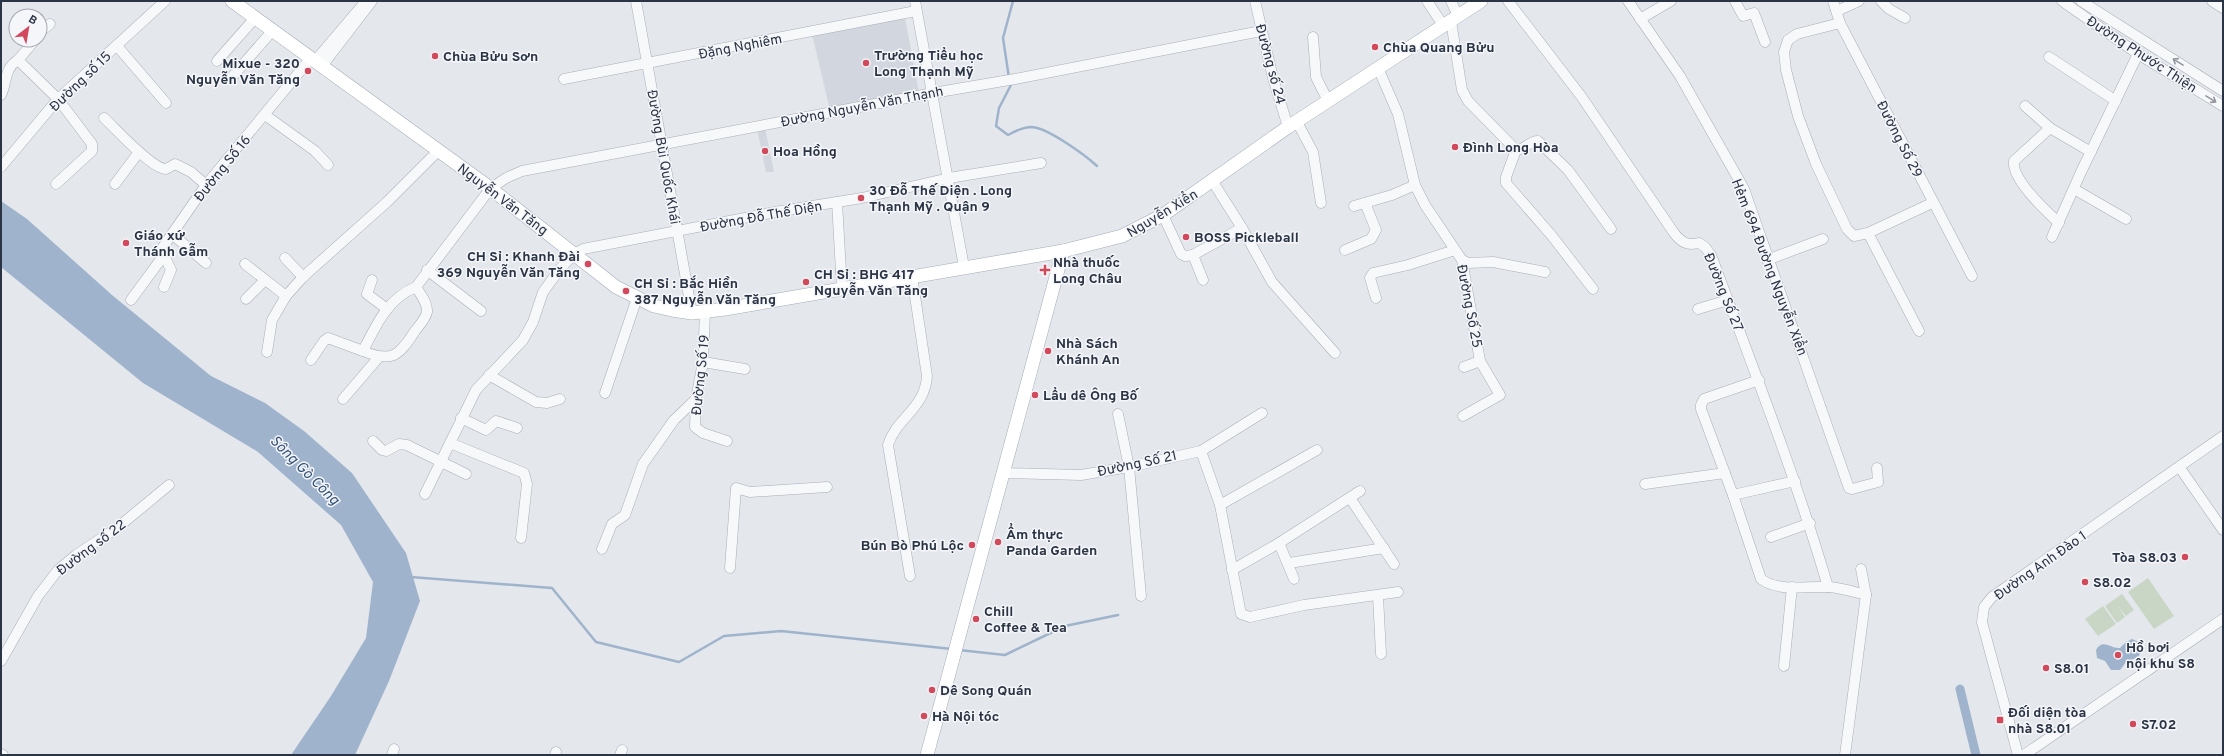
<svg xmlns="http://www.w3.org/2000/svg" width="2224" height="756" font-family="Overpass,sans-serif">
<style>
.built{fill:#d2d6de}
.green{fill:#c9d6c5}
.water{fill:#9fb4cc}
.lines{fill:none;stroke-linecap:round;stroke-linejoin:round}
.stream{stroke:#9fb4cc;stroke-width:2.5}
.canal{stroke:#9fb4cc;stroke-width:9}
.minor-casing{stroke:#a9aeb7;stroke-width:11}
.major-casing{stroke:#a3abb8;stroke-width:14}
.minor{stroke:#f7f8fa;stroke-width:10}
.major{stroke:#fff;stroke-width:13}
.oneway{stroke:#9196a0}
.poi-dot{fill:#d1495b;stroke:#f4f6f9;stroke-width:1.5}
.labels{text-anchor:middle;stroke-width:3;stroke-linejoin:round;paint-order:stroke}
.street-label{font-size:14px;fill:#2b3445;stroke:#f4f6f9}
.poi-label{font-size:14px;font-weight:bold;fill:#2b3445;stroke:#f4f6f9;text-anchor:start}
.water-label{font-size:15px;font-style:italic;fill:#34527a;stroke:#f4f6f9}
</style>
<rect width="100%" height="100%" fill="#e4e7ec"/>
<g class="built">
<polygon points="905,18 919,93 830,110 812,34"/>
<polygon points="765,128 774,172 766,172 757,129"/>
</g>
<g class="green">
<polygon points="2148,578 2174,616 2154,629 2128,592"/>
<polygon points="2122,594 2134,610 2126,616 2118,606 2125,617 2117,623 2105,606"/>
<polygon points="2103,606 2116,624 2098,636 2085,619"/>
</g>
<g class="water">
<polygon points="1,201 27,219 112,295 211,376 265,403 304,431 352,473 406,553 420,601 389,681 355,755 291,755 331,696 366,638 373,582 341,525 258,452 143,383 1,267"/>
<path d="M 2132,639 L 2139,642 L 2142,651 L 2138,657 L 2126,662 L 2120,670 L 2111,670 L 2105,661 L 2097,658 L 2096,650 C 2103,638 2110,649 2120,648 L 2126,642 Z"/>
</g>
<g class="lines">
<g class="stream">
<polyline points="1009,78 1003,38 1013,1"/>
<path d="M 1010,83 L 1011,85 L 999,108 L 996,126 L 1008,135 C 1015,131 1024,127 1032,127 C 1048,128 1085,155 1097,166"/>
<polyline points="411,577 552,588 596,642 679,662 724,636 781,631 952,649"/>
<polyline points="959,650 1005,655 1065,626 1118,615"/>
</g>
<polyline class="canal" points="1960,689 1976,755"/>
<g class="minor-casing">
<g id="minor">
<polyline points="636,1 692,313"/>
<polyline points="915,1 964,267"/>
<polyline points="1255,1 1273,78 1288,127"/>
<polyline points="1427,1 1443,25"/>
<polyline points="1451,1 1458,16"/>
<path d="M 1508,1 L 1581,96 L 1674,233 C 1681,242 1687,246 1699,243 L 1705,247 L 1711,255 C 1752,365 1795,474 1828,587"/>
<polyline points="1628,1 1680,76 1744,189 1849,488 1852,489 1878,482 1877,468"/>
<polyline points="1735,1 1743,16 1754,13 1765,42"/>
<polyline points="1833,1 1840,23 1972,276"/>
<polyline points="1881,1 1889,9 1905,18"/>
<polyline points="2062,1 2138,54 2223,106"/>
<polyline points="2081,1 2223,91"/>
<polyline points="2212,1 2223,8"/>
<polyline points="1837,11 1859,1"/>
<polyline points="1640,19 1671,1"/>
<path d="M 1451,21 L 1462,90 L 1468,101 L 1516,150 C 1525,150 1529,141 1538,141 L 1568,170 L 1611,229"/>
<polyline points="1840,23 1797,34 1788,40 1784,52 1786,70 1798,116 1816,164 1847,229 1854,236 1868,233 1932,203"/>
<polyline points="40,32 50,24"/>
<polyline points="1313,37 1316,77 1328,101"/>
<polyline points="117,46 166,103"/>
<polyline points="2049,57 2116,101"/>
<polyline points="18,60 35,40"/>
<polyline points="217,61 255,18"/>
<polyline points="315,61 366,1"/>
<polyline points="322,66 372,1"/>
<polyline points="1378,68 1398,114 1415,185 1425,205 1462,260 1480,361 1500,395 1463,416"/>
<polyline points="232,77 273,30"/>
<polyline points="564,79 916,11"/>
<path d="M 1,95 C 7,83 4,68 18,60 L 58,99 L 92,144 L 92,151 L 56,184"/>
<polyline points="2025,106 2050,128"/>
<polyline points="265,115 315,151 328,165"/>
<path d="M 104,118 C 116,129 152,169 166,169 L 175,164 L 191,172 L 206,185"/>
<polyline points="1297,122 1313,152 1321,203"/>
<polyline points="1516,150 1506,177 1506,183 1552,236 1593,289"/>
<polyline points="1,167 58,99 165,1"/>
<polyline points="1213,182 1242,228 1272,282 1335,353"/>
<polyline points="115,184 139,152"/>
<polyline points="2074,189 2126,219"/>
<polyline points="837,202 842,289"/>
<polyline points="1354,206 1392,195 1415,185"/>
<polyline points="1163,215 1181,254 1185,256 1193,255"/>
<path d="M 2059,223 C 2047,212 2011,179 2014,161 L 2050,128 L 2091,152"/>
<polyline points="1868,233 1919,331"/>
<polyline points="172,234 206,263"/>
<polyline points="2052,237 2081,172 2138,54"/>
<polyline points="1345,250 1371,239 1376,230 1365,203"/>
<polyline points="285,258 303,277"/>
<polyline points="1462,260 1468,263 1493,262 1545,272"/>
<polyline points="1767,260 1823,239"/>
<polyline points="245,264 286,296"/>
<polyline points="427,270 481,311"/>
<polyline points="372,280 367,294 387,309"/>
<polyline points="1203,280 1193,255 1242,228"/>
<polyline points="164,287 171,270 162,251 163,247 206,185 311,58"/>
<path d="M 416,287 C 388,298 376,325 363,351 C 392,363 399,356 415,331 C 419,326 426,318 427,312 C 428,303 420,294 416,287 L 490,189 L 506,178 L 522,171 L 933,93 L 1015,79 L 1261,31"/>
<polyline points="1376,298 1370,278 1373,273 1408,265 1455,250"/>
<polyline points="246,299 265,280"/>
<polyline points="131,300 164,255"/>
<polyline points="1698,309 1728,300"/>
<polyline points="705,312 703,362 696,399 695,427 703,433 727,441"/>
<polyline points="267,352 272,320 286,296 303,277 387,202 438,151"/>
<polyline points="311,360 324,341 328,338 363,351"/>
<polyline points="703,362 745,369"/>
<polyline points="1464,367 1480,361"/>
<polyline points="489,375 536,402 547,403 560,399"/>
<path d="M 1759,380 L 1704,399 L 1701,405 L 1701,409 L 1733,495 L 1761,579 C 1778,592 1807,586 1826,587 C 1840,587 1854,592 1866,595 L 1845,755"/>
<polyline points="605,393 637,298"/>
<polyline points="343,399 379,357"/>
<polyline points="1118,414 1129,467 1141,596"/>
<polyline points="461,418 486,430 496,421 517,428"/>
<polyline points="373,441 382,450 386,451 399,444 407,445 466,474"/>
<polyline points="450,443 524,473 527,484 521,538"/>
<polyline points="1201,451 1220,505 1241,614 1250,617 1304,605 1398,592"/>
<polyline points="2180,468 2223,530"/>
<polyline points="1002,473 1081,475 1129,467 1201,451 1262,413"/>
<polyline points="1645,484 1725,473"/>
<polyline points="425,494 476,390 523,340 533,322 543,292 560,269 574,254 583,249 781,211 862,198 949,178 1041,163"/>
<polyline points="1733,495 1795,481"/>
<polyline points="1350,498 1394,564"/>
<polyline points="1220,505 1317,450"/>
<polyline points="1771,537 1810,523"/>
<polyline points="1279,543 1294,579"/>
<polyline points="602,549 612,524 625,515 643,464 674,420 696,399"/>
<polyline points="1289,563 1384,548"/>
<polyline points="730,568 736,488 750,492 827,487"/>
<polyline points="1861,569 1866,595"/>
<polyline points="1232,570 1279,543 1360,491"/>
<path d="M 910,576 L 888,445 C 896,418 925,409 927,376 L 912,276"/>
<polyline points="1378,596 1381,654"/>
<polyline points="1,661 38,596 58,570 76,555 117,528 169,485"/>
<polyline points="1784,666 1792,587"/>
<polyline points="1,754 3,755"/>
<polyline points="392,755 394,749"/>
<polyline points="555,755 556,752"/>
<polyline points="620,755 622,750"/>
<polyline points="2018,755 1982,622 1984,607 1992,597 2223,436"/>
<polyline points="2024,755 2223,619"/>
</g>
</g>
<g class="major-casing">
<g id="major">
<polyline points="232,1 486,185 616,287 654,306 672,310 692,313 725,309 1063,251 1122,236 1163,215 1288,127 1481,1"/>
<polyline points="927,755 1063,251"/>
</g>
</g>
<use href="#minor" class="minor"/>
<use href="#major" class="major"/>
</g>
<defs><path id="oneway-shaft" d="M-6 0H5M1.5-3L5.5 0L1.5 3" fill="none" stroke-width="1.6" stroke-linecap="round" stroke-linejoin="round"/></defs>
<g class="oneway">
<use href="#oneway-shaft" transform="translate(2178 62) rotate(-148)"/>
<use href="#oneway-shaft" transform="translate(2211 99) rotate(32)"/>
</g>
<g class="poi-dot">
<circle cx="1375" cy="47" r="4"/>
<circle cx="435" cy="56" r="4"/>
<circle cx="866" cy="63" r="4"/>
<circle cx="308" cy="71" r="4"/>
<circle cx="1455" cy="147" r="4"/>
<circle cx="765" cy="151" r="4"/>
<circle cx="861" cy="198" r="4"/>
<circle cx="1186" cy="237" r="4"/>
<circle cx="126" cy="243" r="4"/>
<circle cx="588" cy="264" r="4"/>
<path d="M1043 264h4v4h4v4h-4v4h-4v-4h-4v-4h4z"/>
<circle cx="806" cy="282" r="4"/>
<circle cx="626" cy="291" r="4"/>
<circle cx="1048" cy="351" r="4"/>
<circle cx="1035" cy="395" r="4"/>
<circle cx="998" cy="542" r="4"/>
<circle cx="972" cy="545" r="4"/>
<circle cx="2185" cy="557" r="4"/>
<circle cx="2085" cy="582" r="4"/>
<circle cx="976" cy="619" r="4"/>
<circle cx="2118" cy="655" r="4"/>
<circle cx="2046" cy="668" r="4"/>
<circle cx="932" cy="690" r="4"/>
<circle cx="924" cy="716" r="4"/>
<rect x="1996" y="716" width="8" height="8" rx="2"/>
<circle cx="2133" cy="724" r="4"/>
</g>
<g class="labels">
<g class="street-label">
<text transform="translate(740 46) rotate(-11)" y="5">Đặng Nghiêm</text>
<text transform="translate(2142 54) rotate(33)" y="5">Đường Phước Thiện</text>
<text transform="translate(1271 64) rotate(75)" y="5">Đường số 24</text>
<text transform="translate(80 81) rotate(-44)" y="5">Đường số 15</text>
<text transform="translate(862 106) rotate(-11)" y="5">Đường Nguyễn Văn Thạnh</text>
<text transform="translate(1900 139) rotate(63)" y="5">Đường Số 29</text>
<text transform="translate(664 157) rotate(80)" y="5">Đường Bùi Quốc Khái</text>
<text transform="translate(222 168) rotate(-51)" y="5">Đường Số 16</text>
<text transform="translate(503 199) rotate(37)" y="5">Nguyễn Văn Tăng</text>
<text transform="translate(1162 213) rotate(-31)" y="5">Nguyễn Xiển</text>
<text transform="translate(761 216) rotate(-10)" y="5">Đường Đỗ Thế Diện</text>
<text transform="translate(1770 267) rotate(69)" y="5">Hẻm 694 Đường Nguyễn Xiển</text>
<text transform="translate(1724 292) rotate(68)" y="5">Đường Số 27</text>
<text transform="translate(1470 306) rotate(79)" y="5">Đường Số 25</text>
<text transform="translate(700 375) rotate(-84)" y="5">Đường Số 19</text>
<text transform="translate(1137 463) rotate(-12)" y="5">Đường Số 21</text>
<text transform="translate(91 547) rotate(-37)" y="5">Đường số 22</text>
<text transform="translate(2040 565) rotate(-35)" y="5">Đường Anh Đào 1</text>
</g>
<g class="poi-label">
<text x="1383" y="52">Chùa Quang Bửu</text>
<text x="874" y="60">Trường Tiểu học<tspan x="874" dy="16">Long Thạnh Mỹ</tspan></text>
<text x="443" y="61">Chùa Bửu Sơn</text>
<text x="300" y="68" text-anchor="end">Mixue - 320<tspan x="300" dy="16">Nguyễn Văn Tăng</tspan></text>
<text x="1463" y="152">Đình Long Hòa</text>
<text x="773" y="156">Hoa Hồng</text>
<text x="869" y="195">30 Đỗ Thế Diện . Long<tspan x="869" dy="16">Thạnh Mỹ . Quận 9</tspan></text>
<text x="134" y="240">Giáo xứ<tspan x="134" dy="16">Thánh Gẫm</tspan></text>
<text x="1194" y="242">BOSS Pickleball</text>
<text x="580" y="261" text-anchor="end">CH Sỉ : Khanh Đài<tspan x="580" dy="16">369 Nguyễn Văn Tăng</tspan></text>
<text x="1053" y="267">Nhà thuốc<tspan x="1053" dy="16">Long Châu</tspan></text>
<text x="814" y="279">CH Sỉ : BHG 417<tspan x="814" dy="16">Nguyễn Văn Tăng</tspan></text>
<text x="634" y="288">CH Sỉ : Bắc Hiền<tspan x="634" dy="16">387 Nguyễn Văn Tăng</tspan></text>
<text x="1056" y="348">Nhà Sách<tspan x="1056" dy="16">Khánh An</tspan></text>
<text x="1043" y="400">Lẩu dê Ông Bố</text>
<text x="1006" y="539">Ẩm thực<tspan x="1006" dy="16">Panda Garden</tspan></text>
<text x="964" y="550" text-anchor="end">Bún Bò Phú Lộc</text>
<text x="2177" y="562" text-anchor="end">Tòa S8.03</text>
<text x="2093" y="587">S8.02</text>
<text x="984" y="616">Chill<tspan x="984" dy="16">Coffee &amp; Tea</tspan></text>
<text x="2126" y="652">Hồ bơi<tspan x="2126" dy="16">nội khu S8</tspan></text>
<text x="2054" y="673">S8.01</text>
<text x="940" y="695">Dê Song Quán</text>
<text x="2008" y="717">Đối diện tòa<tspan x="2008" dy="16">nhà S8.01</tspan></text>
<text x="932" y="721">Hà Nội tóc</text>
<text x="2141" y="729">S7.02</text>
</g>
<g class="water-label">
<text transform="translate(305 470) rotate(45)" y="5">Sông Gò Công</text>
</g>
</g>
<rect width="2224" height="756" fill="none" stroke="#2b3445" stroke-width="4"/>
<g transform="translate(28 28) rotate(31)"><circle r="19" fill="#f4f6f9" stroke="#a4a8b1"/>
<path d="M0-3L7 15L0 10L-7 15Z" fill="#d1495b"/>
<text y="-6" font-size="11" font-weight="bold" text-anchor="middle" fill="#2b3445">B</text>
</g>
</svg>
